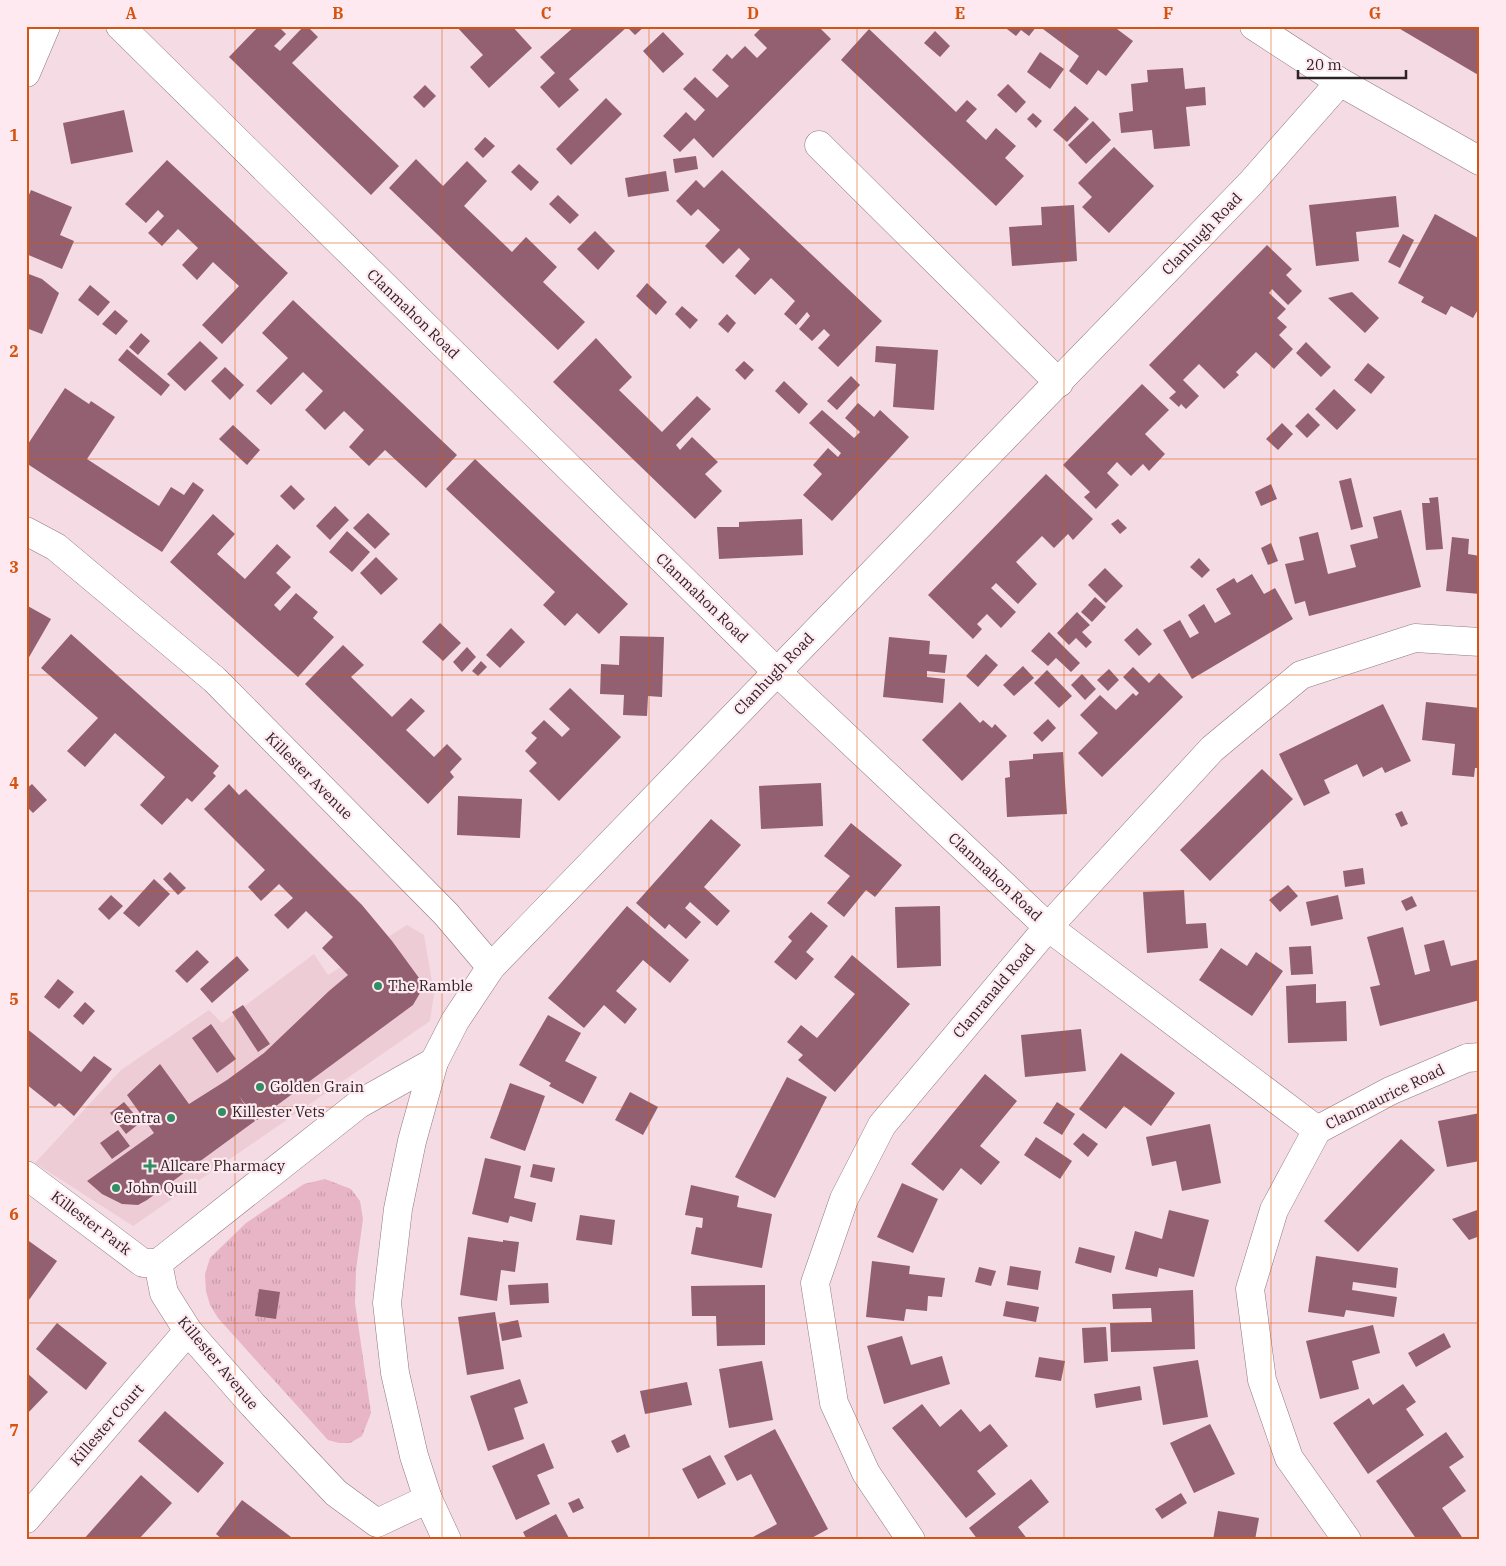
<svg xmlns="http://www.w3.org/2000/svg" width="1506" height="1566" font-family="'IBM Plex Serif',serif">
<style>
.built{fill:#edccd6}
.grass{fill:url(#grass-tufts)}
.building{fill:#936072}
.lines{fill:none;stroke-linecap:round;stroke-linejoin:round}
.minor-casing{stroke:#917981;stroke-width:29}
.secondary-casing{stroke:#917981;stroke-width:29}
.minor{stroke:#fff;stroke-width:28}
.secondary{stroke:#fff;stroke-width:28}
.grid{fill:none;stroke:#d5540f;stroke-width:1;stroke-opacity:0.55}
.poi-dot{fill:#318d63;stroke:#ffe9f0;stroke-width:2}
.labels{text-anchor:middle;stroke-width:4.5;stroke-linejoin:round;paint-order:stroke}
.street-label{font-size:15px;fill:#2d2326;stroke:#ffe9f0}
.poi-label{font-size:15px;fill:#2d2326;stroke:#ffe9f0;text-anchor:start}
.neatline{fill:none;stroke:#d5540f;stroke-width:2}
.grid-label{font-size:16px;text-anchor:middle;font-weight:bold;fill:#d5540f}
</style>
<defs>
<pattern id="grass-tufts" width="24" height="20" patternUnits="userSpaceOnUse" patternTransform="scale(1.25)"><rect width="24" height="20" fill="#e7b5c6"/><path d="M3 7l-1-3M5 7V3M7 7l1-3M15 17l-1-3M17 17v-4M19 17l1-3" fill="none" stroke="#c69baa"/></pattern>
</defs>
<rect width="100%" height="100%" fill="#f5dbe3"/>
<polygon class="built" points="407,925 424,935 434,994 430,1021 133,1226 35,1163 121,1070 209,1010 222,1023 314,954 328,975"/>
<polygon class="grass" points="325,1179 351,1189 360,1201 363,1219 356,1270 355,1303 371,1413 362,1436 350,1443 339,1443 328,1440 218,1318 210,1305 206,1291 205,1274 210,1258 246,1223 304,1184"/>
<g class="building">
<polygon points="259,26 278,26 286,34 274,46 280,51 304,26 307,26 318,37 292,63 399,166 371,195 229,57"/>
<polygon points="456,26 512,26 532,48 489,88 470,67 483,55"/>
<polygon points="575,26 645,26 635,35 627,27 569,79 579,90 559,108 540,87 555,73 540,57"/>
<polygon points="763,26 818,26 831,39 713,158 694,138 680,152 663,136 686,112 695,121 705,110 683,89 695,77 717,98 729,86 712,70 727,54 732,59 745,46 757,58 767,48 754,35"/>
<polygon points="1003,26 1037,26 1029,36 1021,30 1016,36"/>
<polygon points="1039,26 1113,26 1133,41 1106,76 1098,70 1087,85 1069,71 1079,56"/>
<polygon points="1395,26 1473,26 1480,30 1480,76"/>
<polygon points="869,29 956,112 967,100 977,109 966,121 986,140 996,128 1016,146 1005,158 1024,176 996,206 841,60"/>
<polygon points="935,31 950,46 940,57 924,43"/>
<polygon points="663,32 684,54 663,73 643,51"/>
<polygon points="1040,52 1064,69 1050,89 1027,72"/>
<polygon points="1183,68 1185,89 1205,87 1206,105 1186,107 1190,146 1154,149 1152,130 1121,133 1119,113 1133,111 1131,84 1148,82 1147,70"/>
<polygon points="1008,84 1026,102 1016,113 997,95"/>
<polygon points="425,85 436,96 424,108 413,97"/>
<polygon points="606,98 622,114 571,165 556,149"/>
<polygon points="1075,106 1089,119 1067,142 1053,130"/>
<polygon points="124,110 133,152 71,164 63,123"/>
<polygon points="1033,113 1042,121 1036,128 1027,119"/>
<polygon points="1093,121 1111,140 1086,164 1068,145"/>
<polygon points="485,137 495,146 483,158 474,149"/>
<polygon points="1114,147 1154,186 1109,233 1082,207 1092,197 1078,183"/>
<polygon points="696,156 698,169 675,173 673,159"/>
<polygon points="416,159 443,186 467,161 487,181 464,206 512,252 526,237 557,267 543,282 585,322 558,350 389,188"/>
<polygon points="167,160 288,273 222,344 202,325 239,286 213,262 197,280 182,265 198,248 178,229 162,246 148,233 164,216 158,210 146,223 125,204"/>
<polygon points="519,164 539,182 531,191 511,172"/>
<polygon points="722,170 882,321 838,367 818,348 830,335 824,329 812,341 799,329 810,316 807,312 796,325 784,314 795,301 771,278 755,295 735,276 750,259 739,248 723,264 705,246 720,230 698,209 691,216 676,201 696,180 704,188"/>
<polygon points="666,171 669,191 628,197 625,178"/>
<polygon points="31,190 72,207 60,235 74,241 62,269 26,254 26,202"/>
<polygon points="558,195 579,215 570,224 549,204"/>
<polygon points="1396,196 1399,227 1356,232 1359,261 1316,266 1309,205"/>
<polygon points="1074,205 1077,261 1012,266 1009,227 1042,225 1041,207"/>
<polygon points="1435,214 1480,239 1480,306 1473,318 1451,306 1446,315 1421,302 1424,297 1398,283"/>
<polygon points="595,231 615,251 598,270 577,249"/>
<polygon points="1403,234 1414,240 1400,268 1388,262"/>
<polygon points="1267,245 1292,269 1286,275 1302,291 1288,305 1272,289 1269,293 1286,309 1277,318 1287,327 1279,335 1293,349 1274,369 1256,352 1236,372 1239,375 1224,389 1199,364 1183,380 1199,396 1186,409 1181,404 1179,407 1169,398 1176,392 1149,365"/>
<polygon points="26,273 42,279 59,293 42,334 26,328"/>
<polygon points="647,283 667,302 656,315 636,296"/>
<polygon points="90,285 110,302 98,316 78,300"/>
<polygon points="1352,292 1379,318 1365,333 1328,298"/>
<polygon points="293,300 457,455 426,488 385,450 369,466 349,447 364,430 344,411 325,430 305,410 323,391 303,372 271,405 256,391 288,358 262,333"/>
<polygon points="682,306 698,320 690,329 675,314"/>
<polygon points="115,310 128,321 116,335 102,324"/>
<polygon points="727,314 736,323 728,333 718,324"/>
<polygon points="141,333 150,341 138,355 129,347"/>
<polygon points="596,338 632,377 619,390 662,432 697,396 711,409 676,445 680,450 692,437 718,462 705,474 722,491 695,519 553,382"/>
<polygon points="200,341 218,358 185,391 167,374"/>
<polygon points="1306,342 1331,367 1321,377 1296,353"/>
<polygon points="876,346 938,350 934,410 893,407 896,364 875,362"/>
<polygon points="127,349 170,385 161,396 118,360"/>
<polygon points="744,361 754,370 745,380 735,370"/>
<polygon points="1368,363 1385,377 1371,394 1354,380"/>
<polygon points="225,367 244,385 230,400 211,381"/>
<polygon points="851,376 860,385 837,410 827,401"/>
<polygon points="784,381 808,404 799,414 775,391"/>
<polygon points="1142,384 1169,410 1145,434 1165,454 1149,471 1143,464 1131,476 1117,462 1107,473 1119,485 1096,509 1084,497 1090,492 1063,465"/>
<polygon points="65,388 89,404 91,401 115,417 87,459 159,506 171,487 184,495 193,482 204,490 162,552 26,463 26,447"/>
<polygon points="1334,389 1356,410 1337,430 1315,409"/>
<polygon points="858,403 874,417 880,410 909,437 832,521 803,495 822,474 813,465 828,448 838,457 841,453 809,423 822,410 854,438 860,432 845,418"/>
<polygon points="1308,413 1320,425 1307,438 1295,426"/>
<polygon points="1282,423 1293,434 1278,450 1266,439"/>
<polygon points="233,425 260,450 247,465 219,439"/>
<polygon points="475,459 628,604 599,634 577,613 565,626 543,605 555,592 446,489"/>
<polygon points="1046,474 1093,519 1073,540 1068,534 1054,548 1042,536 1016,562 1037,584 1018,604 996,583 991,588 1016,612 1001,628 987,614 977,624 982,629 973,639 928,595"/>
<polygon points="1351,478 1363,527 1351,530 1339,481"/>
<polygon points="1271,484 1277,499 1261,506 1255,492"/>
<polygon points="291,485 305,499 294,510 280,496"/>
<polygon points="1438,497 1443,549 1426,550 1422,503 1430,503 1429,498"/>
<polygon points="335,506 349,520 330,540 316,526"/>
<polygon points="1401,510 1421,587 1309,616 1305,601 1295,604 1285,564 1304,560 1299,537 1318,532 1328,574 1356,567 1350,545 1378,538 1373,517"/>
<polygon points="368,513 390,534 375,549 353,528"/>
<polygon points="213,514 235,534 217,554 245,579 277,544 291,557 276,573 291,587 274,605 280,611 296,593 318,612 313,618 334,637 298,677 170,562"/>
<polygon points="802,519 803,555 719,559 717,527 739,527 739,522"/>
<polygon points="1118,519 1127,528 1120,534 1111,524"/>
<polygon points="347,531 370,552 352,572 329,552"/>
<polygon points="1452,537 1469,539 1468,554 1480,556 1480,594 1446,591"/>
<polygon points="1271,543 1278,561 1268,565 1261,548"/>
<polygon points="376,557 398,579 381,595 360,573"/>
<polygon points="1199,558 1210,570 1202,578 1190,567"/>
<polygon points="1105,568 1123,586 1106,603 1088,585"/>
<polygon points="1252,574 1264,594 1275,588 1293,619 1192,679 1163,630 1180,620 1190,638 1199,633 1188,615 1204,604 1215,623 1231,614 1216,589 1234,578 1237,583"/>
<polygon points="1095,597 1106,607 1092,622 1081,612"/>
<polygon points="26,605 51,619 28,659 26,658"/>
<polygon points="1077,612 1090,625 1082,632 1092,642 1086,648 1076,638 1069,645 1057,633"/>
<polygon points="440,623 461,643 443,661 422,642"/>
<polygon points="511,628 525,642 500,668 486,655"/>
<polygon points="1137,628 1152,644 1139,656 1124,640"/>
<polygon points="1049,632 1080,663 1071,672 1056,658 1048,666 1031,651"/>
<polygon points="71,634 219,766 213,773 216,776 192,802 187,798 162,825 140,805 165,777 115,733 85,767 67,751 98,718 41,668"/>
<polygon points="620,636 664,637 662,697 648,696 647,716 623,715 624,695 600,694 601,664 619,665"/>
<polygon points="889,637 930,641 929,654 947,655 945,673 927,671 927,677 945,679 943,703 883,697"/>
<polygon points="343,645 364,665 351,677 392,717 411,698 425,711 406,730 434,757 447,744 462,759 450,772 454,777 428,804 305,684"/>
<polygon points="467,647 476,657 462,672 453,662"/>
<polygon points="986,654 998,665 978,687 966,676"/>
<polygon points="481,661 487,667 478,676 472,671"/>
<polygon points="1023,666 1034,678 1014,696 1003,685"/>
<polygon points="1133,667 1149,683 1159,673 1183,697 1102,777 1078,753 1098,733 1080,715 1100,695 1116,710 1133,693 1136,696 1139,693 1123,677"/>
<polygon points="1109,669 1119,680 1108,691 1097,680"/>
<polygon points="1047,670 1072,696 1059,708 1034,683"/>
<polygon points="1082,674 1096,689 1085,700 1071,685"/>
<polygon points="570,688 621,737 559,801 529,771 537,763 525,751 537,738 531,733 544,720 562,737 570,729 549,709"/>
<polygon points="960,702 980,723 983,720 992,728 995,724 1007,736 962,781 922,740"/>
<polygon points="1426,702 1480,708 1480,768 1475,768 1474,777 1452,775 1455,744 1422,740"/>
<polygon points="1383,704 1411,761 1385,773 1382,767 1363,777 1357,764 1324,780 1330,793 1304,806 1279,754"/>
<polygon points="1048,719 1056,728 1042,742 1033,733"/>
<polygon points="1063,752 1067,814 1007,817 1005,778 1010,777 1009,761 1033,759 1033,754"/>
<polygon points="1262,769 1293,799 1210,881 1180,850"/>
<polygon points="821,783 823,826 761,829 759,786"/>
<polygon points="32,784 47,800 33,813 26,806 26,789"/>
<polygon points="229,784 239,795 246,789 362,905 392,941 422,982 420,993 413,1005 257,1120 239,1096 255,1121 147,1200 138,1205 122,1204 102,1194 87,1181 154,1133 127,1095 160,1064 189,1104 227,1080 264,1053 329,991 348,975 322,948 333,937 306,911 288,929 274,915 293,898 279,884 261,901 248,887 265,870 204,809"/>
<polygon points="458,796 522,799 520,838 457,835"/>
<polygon points="1402,811 1408,824 1401,827 1395,814"/>
<polygon points="711,819 741,845 704,887 730,911 717,926 690,902 685,908 701,922 686,939 669,924 665,929 636,903"/>
<polygon points="851,823 902,865 875,897 866,890 844,917 827,903 850,876 824,856"/>
<polygon points="1363,868 1365,884 1345,887 1343,871"/>
<polygon points="170,872 186,888 178,895 163,879"/>
<polygon points="154,879 170,894 139,927 123,913"/>
<polygon points="1288,885 1298,896 1280,912 1269,900"/>
<polygon points="1184,890 1186,924 1206,923 1208,948 1147,953 1143,892"/>
<polygon points="111,895 123,906 109,920 98,909"/>
<polygon points="1338,895 1343,919 1311,926 1306,902"/>
<polygon points="1412,896 1417,906 1406,911 1401,901"/>
<polygon points="627,906 689,960 670,983 643,960 616,991 637,1009 625,1024 604,1005 584,1028 548,998"/>
<polygon points="940,906 941,966 897,968 895,907"/>
<polygon points="811,912 828,926 806,952 814,959 796,980 774,962 792,941 788,937"/>
<polygon points="1403,927 1415,975 1430,971 1424,945 1444,940 1451,966 1480,959 1480,1000 1380,1026 1370,987 1380,985 1367,937"/>
<polygon points="1311,946 1313,974 1291,975 1289,947"/>
<polygon points="1221,948 1247,966 1256,952 1283,971 1252,1016 1199,980"/>
<polygon points="197,950 209,962 187,983 175,971"/>
<polygon points="852,955 910,1004 835,1092 798,1060 803,1055 787,1042 801,1025 817,1038 855,994 834,977"/>
<polygon points="237,956 249,970 212,1003 200,989"/>
<polygon points="58,979 74,992 59,1009 44,997"/>
<polygon points="1316,984 1316,1003 1346,1001 1347,1041 1288,1043 1286,986"/>
<polygon points="85,1002 95,1011 83,1025 73,1016"/>
<polygon points="243,1005 270,1044 258,1052 232,1012"/>
<polygon points="548,1015 581,1033 565,1061 597,1077 583,1104 549,1086 551,1083 519,1065"/>
<polygon points="211,1024 236,1059 217,1073 192,1038"/>
<polygon points="26,1028 81,1072 94,1056 112,1069 74,1116 59,1103 55,1107 26,1084"/>
<polygon points="1081,1029 1086,1071 1025,1077 1021,1035"/>
<polygon points="1121,1053 1175,1093 1151,1126 1124,1106 1106,1129 1079,1109"/>
<polygon points="985,1074 1017,1101 980,1146 1000,1162 981,1185 961,1168 943,1191 911,1164"/>
<polygon points="787,1077 827,1097 775,1198 735,1177"/>
<polygon points="510,1083 545,1096 525,1151 490,1138"/>
<polygon points="630,1092 658,1107 643,1135 615,1120"/>
<polygon points="124,1102 141,1122 126,1134 110,1113"/>
<polygon points="1057,1102 1075,1114 1062,1135 1043,1123"/>
<polygon points="1480,1113 1480,1161 1447,1167 1438,1121"/>
<polygon points="1210,1124 1221,1183 1182,1191 1176,1161 1152,1166 1146,1137"/>
<polygon points="118,1130 130,1146 112,1159 100,1143"/>
<polygon points="1083,1133 1098,1144 1088,1157 1073,1144"/>
<polygon points="1036,1137 1072,1161 1060,1179 1024,1155"/>
<polygon points="1401,1139 1435,1170 1358,1252 1324,1221"/>
<polygon points="485,1158 521,1166 514,1198 536,1203 532,1222 510,1216 508,1223 472,1214"/>
<polygon points="533,1164 555,1168 552,1182 530,1177"/>
<polygon points="902,1183 938,1199 913,1253 877,1237"/>
<polygon points="691,1185 739,1196 737,1207 772,1214 762,1268 691,1254 696,1227 702,1228 703,1218 685,1215"/>
<polygon points="1480,1209 1480,1236 1469,1240 1452,1219"/>
<polygon points="1169,1210 1209,1220 1194,1277 1159,1268 1157,1277 1125,1269 1135,1231 1162,1239"/>
<polygon points="580,1215 615,1220 612,1245 576,1240"/>
<polygon points="468,1237 503,1242 503,1240 519,1242 515,1272 501,1270 497,1301 460,1295"/>
<polygon points="26,1239 57,1261 29,1300 26,1298"/>
<polygon points="1079,1247 1115,1256 1111,1273 1075,1263"/>
<polygon points="1316,1256 1398,1268 1396,1288 1353,1282 1352,1290 1397,1297 1394,1317 1346,1310 1344,1317 1308,1312"/>
<polygon points="872,1261 910,1266 909,1274 945,1278 942,1297 928,1296 927,1311 906,1309 904,1321 866,1317"/>
<polygon points="1010,1266 1041,1271 1038,1290 1007,1285"/>
<polygon points="979,1267 996,1271 991,1286 975,1282"/>
<polygon points="548,1283 549,1303 510,1305 508,1285"/>
<polygon points="765,1285 765,1345 717,1346 716,1316 692,1316 691,1286"/>
<polygon points="259,1289 280,1292 276,1319 255,1316"/>
<polygon points="1193,1290 1195,1349 1111,1352 1110,1323 1152,1322 1151,1308 1113,1309 1112,1294"/>
<polygon points="1006,1301 1039,1307 1036,1322 1003,1316"/>
<polygon points="495,1312 504,1369 467,1375 458,1317"/>
<polygon points="518,1320 522,1337 502,1341 499,1324"/>
<polygon points="57,1323 107,1363 86,1390 36,1349"/>
<polygon points="1373,1325 1380,1353 1352,1361 1359,1389 1320,1399 1306,1341"/>
<polygon points="1106,1327 1108,1361 1084,1363 1082,1328"/>
<polygon points="1444,1333 1451,1347 1416,1367 1408,1353"/>
<polygon points="902,1336 911,1365 942,1356 950,1384 884,1404 867,1346"/>
<polygon points="1039,1357 1065,1361 1061,1381 1035,1377"/>
<polygon points="1198,1360 1208,1417 1163,1425 1153,1367"/>
<polygon points="762,1361 773,1420 729,1428 719,1369"/>
<polygon points="26,1372 48,1392 26,1415"/>
<polygon points="520,1379 528,1403 514,1408 524,1439 488,1451 470,1396"/>
<polygon points="687,1382 692,1405 645,1414 640,1391"/>
<polygon points="1403,1384 1416,1402 1406,1409 1424,1435 1368,1474 1333,1423 1369,1398 1373,1405"/>
<polygon points="1140,1386 1142,1400 1096,1408 1094,1394"/>
<polygon points="922,1404 940,1427 961,1409 980,1432 990,1424 1008,1446 977,1471 996,1494 966,1518 892,1428"/>
<polygon points="165,1411 224,1463 198,1493 138,1441"/>
<polygon points="1210,1424 1235,1474 1194,1493 1170,1443"/>
<polygon points="775,1429 828,1529 808,1540 754,1540 753,1537 777,1524 751,1474 737,1481 724,1456"/>
<polygon points="1446,1432 1464,1457 1449,1467 1466,1491 1442,1508 1464,1540 1417,1540 1376,1481"/>
<polygon points="625,1434 630,1447 617,1453 611,1441"/>
<polygon points="544,1443 554,1468 537,1475 550,1504 516,1520 492,1466"/>
<polygon points="710,1455 726,1484 698,1499 682,1469"/>
<polygon points="141,1475 172,1503 138,1540 83,1540"/>
<polygon points="1031,1479 1049,1502 1018,1527 1028,1540 978,1540 969,1528"/>
<polygon points="1181,1493 1187,1503 1162,1519 1155,1509"/>
<polygon points="579,1498 584,1508 573,1513 568,1503"/>
<polygon points="242,1500 295,1540 223,1540 216,1534"/>
<polygon points="1218,1511 1259,1518 1255,1540 1213,1540"/>
<polygon points="556,1514 570,1540 527,1540 523,1532"/>
</g>
<g class="lines">
<g class="minor-casing">
<g id="minor">
<polyline points="120,26 777,672 1048,927 1317,1130"/>
<polyline points="26,73 46,26"/>
<polyline points="819,145 1059,383"/>
<polyline points="26,531 56,547 215,680 446,914 491,967"/>
<polyline points="26,1175 143,1263 158,1263"/>
<polyline points="158,1263 164,1293 188,1331 253,1405 336,1493 377,1523 428,1499"/>
<polyline points="158,1263 359,1104 434,1062"/>
<polyline points="26,1519 188,1331"/>
<polyline points="447,1540 428,1499 414,1456 395,1373 387,1303 398,1209 412,1141 434,1062 455,1021 491,967 1251,183 1340,82"/>
<polyline points="911,1540 866,1473 834,1403 815,1283 844,1199 882,1125 1048,927 1212,749 1301,675 1415,638 1480,642"/>
<polyline points="1347,1540 1289,1458 1262,1380 1250,1289 1274,1210 1317,1130 1390,1091 1467,1058 1480,1057"/>
</g>
</g>
<g class="secondary-casing">
<polyline id="secondary" points="1254,26 1340,82 1480,161"/>
</g>
<use href="#minor" class="minor"/>
<use href="#secondary" class="secondary"/>
</g>
<path class="grid" d="M 235,26 L 235,1540M 442,26 L 442,1540M 649,26 L 649,1540M 857,26 L 857,1540M 1064,26 L 1064,1540M 1271,26 L 1271,1540M 26,243 L 1480,243M 26,459 L 1480,459M 26,675 L 1480,675M 26,891 L 1480,891M 26,1107 L 1480,1107M 26,1323 L 1480,1323"/>
<g class="poi-dot">
<circle cx="378" cy="986" r="5"/>
<circle cx="260" cy="1087" r="5"/>
<circle cx="222" cy="1112" r="5"/>
<circle cx="171" cy="1118" r="5"/>
<path d="M147.5 1158.5h5v5h5v5h-5v5h-5v-5h-5v-5h5z"/>
<circle cx="116" cy="1188" r="5"/>
</g>
<g class="labels">
<g class="street-label">
<text transform="translate(1202 234) rotate(-46)" y="5">Clanhugh Road</text>
<text transform="translate(413 314) rotate(44)" y="5">Clanmahon Road</text>
<text transform="translate(702 598) rotate(44)" y="5">Clanmahon Road</text>
<text transform="translate(774 674) rotate(-46)" y="5">Clanhugh Road</text>
<text transform="translate(309 776) rotate(45)" y="5">Killester Avenue</text>
<text transform="translate(995 877) rotate(43)" y="5">Clanmahon Road</text>
<text transform="translate(994 991) rotate(-50)" y="5">Clanranald Road</text>
<text transform="translate(1385 1097) rotate(-26)" y="5">Clanmaurice Road</text>
<text transform="translate(91 1223) rotate(37)" y="5">Killester Park</text>
<text transform="translate(218 1363) rotate(50)" y="5">Killester Avenue</text>
<text transform="translate(107 1425) rotate(-49)" y="5">Killester Court</text>
</g>
<g class="poi-label">
<text x="388" y="991">The Ramble</text>
<text x="270" y="1092">Golden Grain</text>
<text x="232" y="1117">Killester Vets</text>
<text x="161" y="1123" text-anchor="end">Centra</text>
<text x="160" y="1171">Allcare Pharmacy</text>
<text x="126" y="1193">John Quill</text>
</g>
</g>
<rect width="1506" height="1566" fill="none" stroke="#ffe9f0" stroke-width="55"/>
<path d="M1298 70v8h108v-8" fill="none" stroke="#2d2326" stroke-width="2.5"/>
<text x="1306" y="70" font-size="15" fill="#2d2326" stroke="#ffe9f0" stroke-width="4" paint-order="stroke">20 m</text>
<rect x="28" y="28" width="1450" height="1510" class="neatline"/>
<g class="grid-label">
<text x="131" y="19">A</text>
<text x="338" y="19">B</text>
<text x="546" y="19">C</text>
<text x="753" y="19">D</text>
<text x="960" y="19">E</text>
<text x="1168" y="19">F</text>
<text x="1375" y="19">G</text>
<text x="14" y="141">1</text>
<text x="14" y="357">2</text>
<text x="14" y="573">3</text>
<text x="14" y="789">4</text>
<text x="14" y="1005">5</text>
<text x="14" y="1220">6</text>
<text x="14" y="1436">7</text>
</g>
</svg>
